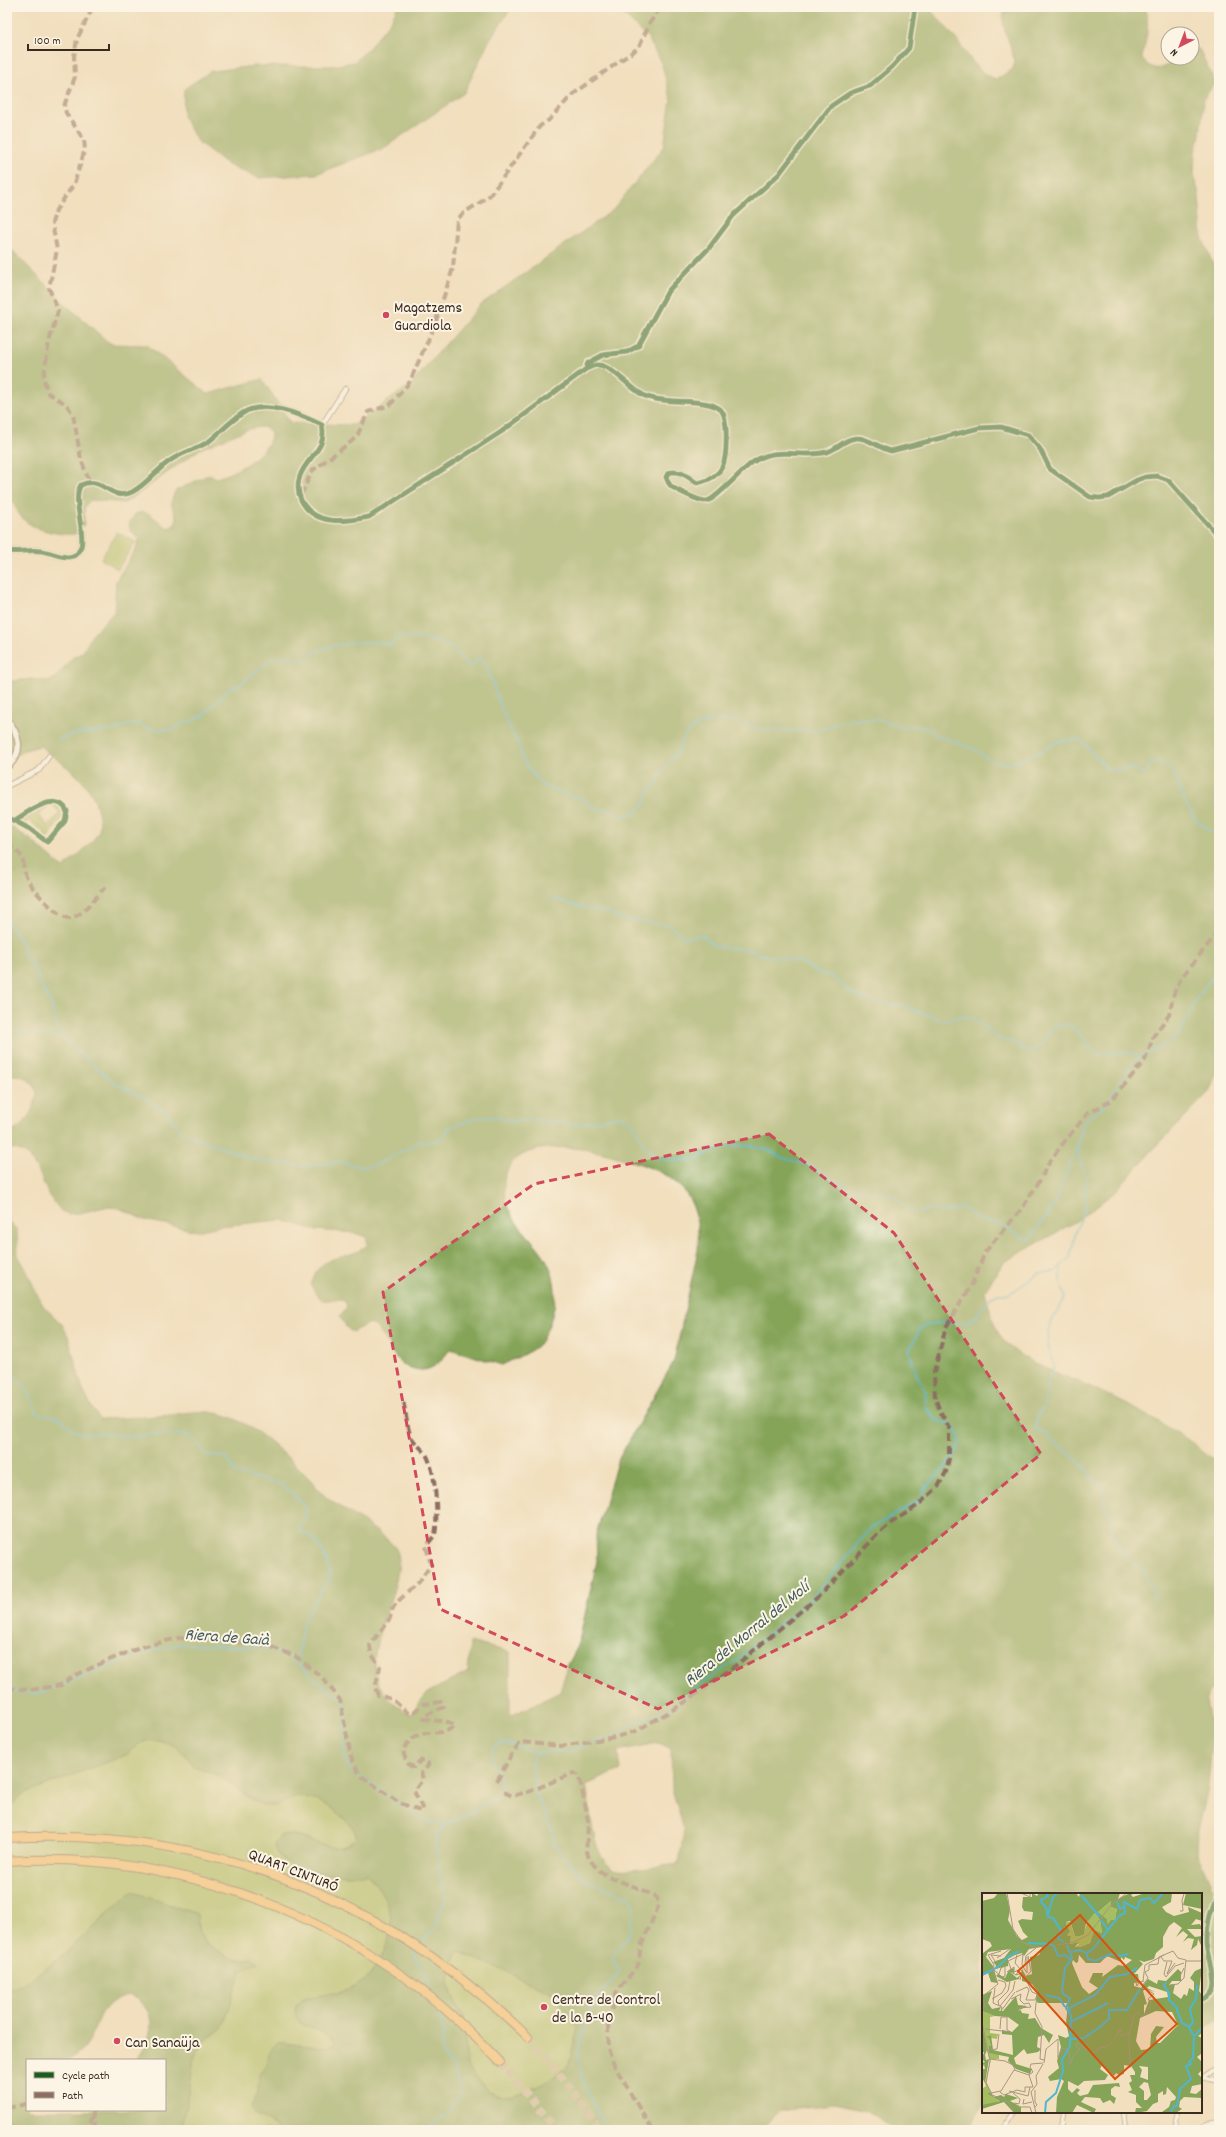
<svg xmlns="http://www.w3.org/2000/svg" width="1226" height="2137" font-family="Dekko,sans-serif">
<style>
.green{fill:#a7bd62;stroke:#717440}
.forest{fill:#85a458;stroke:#60673b;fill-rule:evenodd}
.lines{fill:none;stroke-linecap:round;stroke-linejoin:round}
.stream{stroke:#4fb6ce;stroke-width:1.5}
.motorway-tunnel{stroke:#cdbb9e;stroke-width:8;stroke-dasharray:8 4;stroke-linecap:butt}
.minor-casing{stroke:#7b6956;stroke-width:6}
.tertiary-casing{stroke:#7b6956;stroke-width:8}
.motorway-casing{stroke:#7b6956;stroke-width:10}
.minor{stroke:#fff;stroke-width:4.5}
.tertiary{stroke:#fff;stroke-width:5.5}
.motorway{stroke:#fabe6d;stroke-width:8}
.quiet{stroke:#8d6e63;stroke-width:4;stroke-dasharray:8 4;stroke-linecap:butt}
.cycleway-casing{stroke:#fcf5e5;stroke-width:8}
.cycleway{stroke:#1b5e20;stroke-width:5}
.marked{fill:none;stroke:#d1495b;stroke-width:3;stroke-dasharray:8 5;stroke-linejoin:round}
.poi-dot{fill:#d1495b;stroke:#fcf5e5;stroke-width:1.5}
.labels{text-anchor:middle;stroke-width:4;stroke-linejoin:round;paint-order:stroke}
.poi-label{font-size:16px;fill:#3b2a1e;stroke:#fcf5e5;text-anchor:start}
.street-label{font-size:16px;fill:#3b2a1e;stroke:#fcf5e5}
.water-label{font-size:17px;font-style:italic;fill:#425b5c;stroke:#fcf5e5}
.inset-river{fill:none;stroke:#4fb6ce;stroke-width:2}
.inset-road{fill:none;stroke:#a8977e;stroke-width:1}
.view{fill:#d7540e;fill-opacity:0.15;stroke:#d7540e;stroke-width:2}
.inset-edge{fill:none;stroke:#3b2a1e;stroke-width:2}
</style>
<rect width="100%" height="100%" fill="#fcf5e5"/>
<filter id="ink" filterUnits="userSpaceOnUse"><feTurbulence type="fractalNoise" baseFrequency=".025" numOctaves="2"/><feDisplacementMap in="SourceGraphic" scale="8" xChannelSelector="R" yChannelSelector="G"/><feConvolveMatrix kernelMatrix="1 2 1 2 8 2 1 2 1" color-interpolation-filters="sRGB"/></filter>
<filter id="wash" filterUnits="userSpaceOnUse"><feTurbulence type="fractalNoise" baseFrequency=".012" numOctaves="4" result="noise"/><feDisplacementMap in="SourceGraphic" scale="16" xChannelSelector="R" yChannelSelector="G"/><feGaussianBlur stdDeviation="0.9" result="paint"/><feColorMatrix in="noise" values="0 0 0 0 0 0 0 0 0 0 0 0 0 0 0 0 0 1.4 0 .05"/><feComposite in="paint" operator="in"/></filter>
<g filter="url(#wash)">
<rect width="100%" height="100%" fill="#f1dfbe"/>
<g class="green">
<polygon points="117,532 135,542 118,569 101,559"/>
<polygon points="52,804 59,805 63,810 64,815 47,839 43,837 46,834 29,820 25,824 22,821 48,806 38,815 48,826 60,813"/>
<path d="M 148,1740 C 163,1738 176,1744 186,1755 C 189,1759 191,1764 195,1767 C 203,1772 213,1771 221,1776 C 234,1784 245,1798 260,1804 C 278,1812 283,1797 298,1796 C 316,1796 355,1818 356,1838 C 337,1859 314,1839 292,1834 L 286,1862 C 309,1874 342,1878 367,1873 C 393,1904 399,1923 380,1960 C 375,1968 371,1976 363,1982 C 344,1994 322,1993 301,2000 L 304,2025 L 328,2034 L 335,2043 C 327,2053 293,2042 280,2043 L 276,2045 L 268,2053 L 266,2066 L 259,2075 L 258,2093 L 252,2105 L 257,2116 L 281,2130 L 180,2130 L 189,2093 L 194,2057 L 205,2041 L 223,2027 L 241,1971 L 255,1959 L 230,1958 L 205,1943 L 198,1929 L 197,1914 L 133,1892 C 90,1925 57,1970 7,1991 L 7,1811 L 17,1799 L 27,1792 L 126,1755 L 142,1741 Z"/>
<polygon points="459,1951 553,1993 578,2027 568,2067 538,2087 513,2095 500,2096 488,2092 467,2066 463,2017 456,2004 448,1983 454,1960"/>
</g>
<g class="forest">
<polygon points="397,7 512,7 490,39 464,93 384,148 316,174 259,178 228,165 197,141 183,116 184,89 211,71 254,66 331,66 354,62 368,49 392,19"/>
<path d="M 606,7 L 928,7 C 937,18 947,27 955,38 C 968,53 976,74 997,79 L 1013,69 C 1018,48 995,27 1006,7 L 1143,7 C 1153,22 1144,43 1142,59 C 1157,76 1163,66 1179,59 C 1182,57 1188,58 1192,58 L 1192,50 L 1199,49 L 1215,82 L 1204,99 L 1200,135 L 1195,152 L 1194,175 L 1199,194 L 1202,237 L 1215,269 L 1219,274 L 1219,1066 L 1209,1092 L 1150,1153 L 1115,1192 L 1075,1222 L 1004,1262 L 985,1291 C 989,1306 993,1328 1003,1340 C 1024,1364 1063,1374 1091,1387 C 1135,1408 1182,1431 1219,1464 L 1219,1682 L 1208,1693 L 1206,1701 L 1209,1718 L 1215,1732 L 1212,1744 L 1208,1788 L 1198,1831 L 1197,1853 L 1219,1903 L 1219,2021 L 1212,2022 L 1201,2028 L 1201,1894 L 983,1894 L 983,2104 L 968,2130 L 897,2130 L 866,2111 L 834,2104 L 778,2110 L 768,2122 L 764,2130 L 281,2130 L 257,2116 L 252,2109 L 258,2093 L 259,2075 L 266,2066 L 268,2053 L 276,2045 L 280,2043 L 323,2047 L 333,2046 L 335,2043 C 329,2027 295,2031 295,2011 C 296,1993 325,1996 337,1993 C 345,1991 355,1986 362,1982 C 371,1977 375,1968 380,1959 C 399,1924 392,1902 367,1873 C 345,1877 275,1874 274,1844 L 281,1835 C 307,1831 334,1863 356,1838 L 356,1833 L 350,1824 L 333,1809 L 318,1801 L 297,1796 L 276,1806 L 259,1804 L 220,1776 L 194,1766 L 187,1756 L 175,1746 L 159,1740 L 142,1741 L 126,1755 L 27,1792 L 17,1799 L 7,1811 L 7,1219 L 17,1230 L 18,1255 L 27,1271 L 37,1294 L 44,1307 L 62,1324 L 68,1336 L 83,1390 L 92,1408 L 100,1419 C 124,1418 147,1417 170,1415 C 178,1414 186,1412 194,1412 C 222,1409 247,1423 268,1440 C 280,1450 292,1461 304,1473 C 312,1481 318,1489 326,1497 C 341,1508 390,1537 396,1549 C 401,1557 398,1567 397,1576 C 387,1628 345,1679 411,1714 L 427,1693 L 468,1672 L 470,1642 L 510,1652 L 510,1716 L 560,1692 L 568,1665 L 578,1646 L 597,1561 L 596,1535 L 617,1462 L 674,1361 L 698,1250 C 702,1186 669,1171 614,1156 C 574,1144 490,1135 506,1202 C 512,1224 532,1237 544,1256 C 559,1280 558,1307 546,1331 C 544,1335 542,1341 539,1344 C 532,1352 511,1360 502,1365 L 450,1349 C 442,1360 434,1371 419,1370 C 394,1369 390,1342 375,1326 L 369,1323 L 352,1332 L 347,1328 L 340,1317 L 347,1306 L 344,1300 C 324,1295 327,1311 311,1286 C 319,1248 348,1264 368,1244 L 366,1237 L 354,1233 L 314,1230 L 282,1220 L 220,1226 L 197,1231 L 144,1220 L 119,1208 L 105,1207 L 80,1213 L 68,1214 L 61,1211 L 49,1196 L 39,1172 L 27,1154 L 15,1149 L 7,1149 L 7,1133 C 23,1130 35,1109 37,1093 C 32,1079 22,1074 7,1075 L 7,829 L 10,826 L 30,839 L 63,868 C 73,859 95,842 99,830 C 101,825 99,817 98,812 C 91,779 64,766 40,746 L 25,750 L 7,761 L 7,680 L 12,681 L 31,679 L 50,681 L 56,677 L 72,658 L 83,652 L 92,635 L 114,612 L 116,581 L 135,550 L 139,539 L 130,530 L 129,524 L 135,514 C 150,507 156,523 169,528 L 174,525 L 177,520 L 171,503 L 175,491 L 210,474 L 216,478 C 233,474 272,453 271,433 L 267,428 L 261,427 L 248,429 L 200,449 L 125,503 L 91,500 C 82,506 84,514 84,524 L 75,534 C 58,535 27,530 18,512 C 14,505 14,499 7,494 L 7,245 L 64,303 L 107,341 L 112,344 L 147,345 L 208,394 L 262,379 L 291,423 L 354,425 L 411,384 L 480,305 L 613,210 L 664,147 L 671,99 L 662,65 L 648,38 L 625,16 ZM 658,1743 L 671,1748 L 672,1789 L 684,1830 L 679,1864 C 666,1865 629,1872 618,1870 C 591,1865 591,1806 586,1785 L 621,1770 L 618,1751 ZM 459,1951 L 553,1993 L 578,2027 L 568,2067 L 538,2087 L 513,2095 L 500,2096 L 488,2092 L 467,2066 L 463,2017 L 456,2004 L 448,1983 L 454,1960 Z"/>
<path d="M 133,1892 L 197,1914 L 198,1929 L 205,1943 L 230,1958 L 241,1960 L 252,1958 L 258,1962 L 241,1971 L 223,2027 L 205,2041 L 194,2057 L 189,2093 L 180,2130 L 7,2130 L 7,1991 C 55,1971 89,1930 127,1895 ZM 129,1995 C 134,1997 138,2000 142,2004 C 159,2021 149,2044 135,2060 L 165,2060 L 165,2110 L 27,2110 L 27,2060 C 36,2060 60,2061 67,2059 C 100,2049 89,2002 129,1995 Z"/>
</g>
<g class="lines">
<g class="stream">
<path d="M 58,740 L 75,734 L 114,730 L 132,724 L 140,724 L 149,729 L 173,730 L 185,722 L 190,722 L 204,715 L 231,687 L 238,686 L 273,658 L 288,656 L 304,660 C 309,657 314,653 320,650 C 336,643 376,639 391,645 L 397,635 C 414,639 434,638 449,646 C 455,649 459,660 469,666 L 474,665 L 475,660 L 480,659 C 492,670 494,693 501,707 C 505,718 511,728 515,739 C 521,744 519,752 523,759 C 526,767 538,781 544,787 L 585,800 L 595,809 L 611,810 L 621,817 L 635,813 L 644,804 L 649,791 L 659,783 C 658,771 665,771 669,762 C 672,758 676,754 679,750 C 682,743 682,737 689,731 C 707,716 740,717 759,730 L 817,731 L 842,722 L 862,719 L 879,720 L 901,727 L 911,726 L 929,729 L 938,736 L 974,749 L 992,761 L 1007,764 L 1034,755 L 1057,742 L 1075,739 L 1082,741 L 1108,770 L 1133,768 L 1139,772 L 1146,773 L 1151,762 L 1158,761 L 1174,773 L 1182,795 L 1194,818 L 1219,838"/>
<polyline points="551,898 580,907 609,913 621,919 669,925 683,937 688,938 697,935 705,937 714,946 756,951 759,954 800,962 817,972 832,976 848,991 871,1002 904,1006 943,1021 960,1016 973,1019 1003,1041 1015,1042 1025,1051 1033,1051 1043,1043 1050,1030 1060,1025 1070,1025 1083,1037 1092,1050 1096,1053 1103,1054 1128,1052 1140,1057"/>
<polyline points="7,922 15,931 22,943 23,953 36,971 40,984 51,1003 60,1036"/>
<polyline points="7,1031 60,1036 116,1084 142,1096 166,1112 178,1128 184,1134 250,1158 268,1162 309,1166 342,1162 360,1167 372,1166 390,1158 399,1152 410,1148 419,1141 424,1143 438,1140 443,1138 449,1128 476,1118 493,1117 512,1121 542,1120 574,1125 619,1116 633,1123 644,1145 656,1157 673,1161 696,1159 719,1148 734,1145 752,1146 765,1149 783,1158 808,1165 849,1188 870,1192 889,1193 913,1212 920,1213 927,1209 942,1212 963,1208 979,1220 997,1223 1018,1235 1026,1239 1031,1238 1055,1203 1078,1144"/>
<path d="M 1061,1268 L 1061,1282 L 1065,1298 C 1057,1314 1045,1325 1048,1344 C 1049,1352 1053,1360 1054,1368 C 1047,1379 1048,1387 1046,1399 C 1043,1410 1035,1416 1036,1429 L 1045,1433 L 1052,1441 L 1066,1451 L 1084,1467 L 1093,1480 L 1102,1486 L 1105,1492 L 1105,1503 L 1111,1519 L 1113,1536 L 1125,1555 L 1143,1570 L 1154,1592 L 1154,1601"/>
<path d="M 7,1367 L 9,1373 L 24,1385 L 38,1414 L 54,1416 L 61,1419 L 74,1431 L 85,1434 L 102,1433 L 132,1437 L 157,1434 L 189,1435 L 206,1455 C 223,1457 228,1455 235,1473 L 282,1484 L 307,1508 L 305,1519 L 298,1526 C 301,1535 310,1533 315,1540 C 323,1549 328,1564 331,1576 L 320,1592 L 303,1623 L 297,1663"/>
<polyline points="7,1691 37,1694 144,1653 179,1644 267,1648 290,1657 329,1691 342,1697 346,1709 344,1757 350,1770 419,1817 432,1823 452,1824"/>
<path d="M 538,1752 L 531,1762 L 536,1793 L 553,1833 L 554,1844 L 582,1878 L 621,1894 L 631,1898 L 634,1904 L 631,1928 L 627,1937 L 613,1955 L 613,1960 L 619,1970 C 613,1983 601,1990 595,2001 C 589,2010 577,2047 578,2057 C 578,2075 597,2115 608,2130"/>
<path d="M 419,1946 L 436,1926 L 438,1913 L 444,1904 L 446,1893 L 440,1879 L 436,1844 L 437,1835 L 442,1828 L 499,1797 C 508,1785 494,1772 492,1760 C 491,1756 493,1751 494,1747 L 503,1743 L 538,1752 L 567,1752 L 616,1735 L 637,1722 L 672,1707 L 696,1688 L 739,1658 L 813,1597 L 870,1529 L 920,1500 L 924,1490 L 952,1459 L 958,1449 L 960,1434 L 951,1425 L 934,1419 L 925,1405 L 926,1392 L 917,1375 L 909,1351 L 919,1331 L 925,1325 L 946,1322 L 964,1323 L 974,1318 L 990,1298 L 998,1294 L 1009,1294 L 1039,1274 L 1056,1271 L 1070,1257 L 1077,1228 L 1085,1209 L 1086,1178 L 1079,1157 L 1078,1144 L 1083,1124 L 1087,1118 L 1106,1104 L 1133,1063 L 1140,1057 L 1171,1042 L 1180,1033 L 1197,998 L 1211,979 L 1219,974"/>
<polyline points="416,1951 415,1959 427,1975 431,1993"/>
<polyline points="424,2130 448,2114 461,2091 453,2067 442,2055 441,2046 444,2033 435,2006"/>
</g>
</g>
</g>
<g filter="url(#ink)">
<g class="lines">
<g class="motorway-tunnel">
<polyline points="528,2037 574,2092 600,2130"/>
<polyline points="500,2062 557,2130"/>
</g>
<g class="minor-casing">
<g id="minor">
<polyline points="586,369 588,363 603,355 627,352 638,346 668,291 709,248 733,216 779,174 831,106 850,93 870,86 892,67 909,48 915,7"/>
<polyline points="322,425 345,389"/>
<polyline points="7,786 39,770 49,756"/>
<path d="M 7,817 L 30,829 L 47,842 L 65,821 L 67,811 C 57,790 27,812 14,821"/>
<path d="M 1201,2000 C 1226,1987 1207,1962 1207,1942 C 1207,1925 1210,1908 1219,1894"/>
<polyline points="1201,2077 1219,2065"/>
<polyline points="1201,2077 1219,2081"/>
<polyline points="1124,2112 1126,2130"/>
<polyline points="1002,2130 1015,2112"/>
<polyline points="1060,2130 1062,2112"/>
<polyline points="1177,2130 1175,2120 1177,2112"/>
<polyline points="1201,2130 1206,2125 1219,2123"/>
</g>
</g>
<g class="tertiary-casing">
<g id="tertiary">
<path d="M 7,551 C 19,553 30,549 41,551 C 50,552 59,557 68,557 C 98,555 68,502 81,485 C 103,474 110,503 132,492 C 145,485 155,472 167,463 C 179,453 195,450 208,442 C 220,433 230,421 243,413 C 265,399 301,415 322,425 C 328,449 307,456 300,476 C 297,484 298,493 301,500 C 314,526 344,522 369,517 L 501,432 L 586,369 C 589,368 594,365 597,365 C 611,364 631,390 645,396 C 665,405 705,397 720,409 C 729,416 727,458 722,467 C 717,477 707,481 697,483 C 688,477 679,469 668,473 L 666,477 C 667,479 668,483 670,485 C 673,489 701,502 706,501 C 715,501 742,469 753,462 C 778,445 800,459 827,452 C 838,449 845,438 857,438 C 867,437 879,448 891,451 L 979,428 L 1001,427 L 1028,435 L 1040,449 L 1050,469 L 1090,497 L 1099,498 L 1108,497 L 1137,480 L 1145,477 L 1157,476 L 1168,480 L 1219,537"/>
<path d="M 7,718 C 19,735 25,752 7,767"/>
</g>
</g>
<g class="motorway-casing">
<g id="motorway">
<path d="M 7,1838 C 209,1826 384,1897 528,2037"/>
<path d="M 7,1861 C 151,1851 300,1899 415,1985 C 446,2008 473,2034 500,2062"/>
</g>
</g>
<use href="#minor" class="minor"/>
<use href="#tertiary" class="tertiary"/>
<use href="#motorway" class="motorway"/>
<g class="quiet">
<polyline points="89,481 81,459 73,414 66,404 48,393 45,384 44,375 49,342 58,311 49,288 57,250 52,223 56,210 74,184 85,149 84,140 66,113 64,106 75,77 74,57 77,39 93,7"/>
<path d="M 301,495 L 312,471 L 352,441 L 358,434 L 368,412 L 390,405 L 409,383 L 414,372 L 435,324 L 453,268 L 457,220 C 464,210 481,204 491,194 L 540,126 L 549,120 L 572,95 L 634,51 L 639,47 L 649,24 L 661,7"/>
<path d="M 7,843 L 23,857 C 23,866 24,873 28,881 C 33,890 61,921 71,918 C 88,913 95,895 108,885"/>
<path d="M 7,1688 L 30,1690 L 61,1685 L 76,1675 L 109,1660 L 142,1647 L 178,1638 L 220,1640 L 269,1646 L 295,1656 L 322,1677 L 340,1700 L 351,1757 L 360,1775 L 398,1802 L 417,1810 L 423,1810 L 414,1791 L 423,1779 L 421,1773 L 428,1766 L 428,1763 L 421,1760 L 414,1767 C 406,1766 405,1758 403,1750 C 419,1722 438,1740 455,1726 L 448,1722 L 424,1719 L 424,1716 L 444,1707 L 441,1702 L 423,1704 L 414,1712 L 408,1713 L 392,1699 L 378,1695 L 375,1688 L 380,1667 L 371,1653 L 370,1645 L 390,1618 L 392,1610 L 396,1603 L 418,1583 L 431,1565 L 426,1546 L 435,1535 L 436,1528 C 437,1508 436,1474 427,1456 C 423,1448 412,1442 410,1434 C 406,1422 406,1410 402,1398"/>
<polyline points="497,1781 511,1755 521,1742 561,1746 616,1737 636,1731 681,1705 735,1666 819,1596 878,1534 891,1523 917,1506 938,1487 946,1472 949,1458 949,1427 940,1411 935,1398 934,1372 946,1327 971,1286 985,1252 1023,1207 1042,1177 1046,1167 1061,1146 1088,1113 1111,1101 1145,1060 1154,1035 1169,1015 1174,993 1181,978 1219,931"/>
<path d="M 504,1792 L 512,1796 L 531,1791 L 573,1773 L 578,1775 C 580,1780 589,1820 588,1825 C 587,1845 582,1855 599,1870 C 613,1882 640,1886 657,1898 L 658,1907 L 641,1946 L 638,1965 L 616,1993 L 608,2025 L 609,2052 L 614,2065 L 652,2130"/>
<polyline points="7,2108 27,2104"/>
<path d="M 80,2130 C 88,2128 90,2124 92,2115"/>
<polyline points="92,2130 94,2124 92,2110"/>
</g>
<g class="cycleway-casing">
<g id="cycleway">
<polyline points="587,365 588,363 603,355 627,352 638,346 668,291 709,248 733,216 779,174 831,106 850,93 870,86 892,67 909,48 915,7"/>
<path d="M 7,551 C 19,553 30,549 41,551 C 50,552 59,557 68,557 C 98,555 68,502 81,485 C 103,474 110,503 132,492 C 145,485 155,472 167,463 C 179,453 195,450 208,442 C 220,433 230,421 243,413 C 265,399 301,415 322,425 C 328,449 307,456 300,476 C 297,484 298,493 301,500 C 314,526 344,522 369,517 L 501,432 L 586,369 C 589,368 594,365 597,365 C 611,364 631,390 645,396 C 665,405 705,397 720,409 C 729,416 727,458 722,467 C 717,477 707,481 697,483 C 688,477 679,469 668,473 L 666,477 C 667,479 668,483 670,485 C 673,489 701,502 706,501 C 715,501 742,469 753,462 C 778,445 800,459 827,452 C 838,449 845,438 857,438 C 867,437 879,448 891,451 L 979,428 L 1001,427 L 1028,435 L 1040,449 L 1050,469 L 1090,497 L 1099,498 L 1108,497 L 1137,480 L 1145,477 L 1157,476 L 1168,480 L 1219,537"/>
<path d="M 7,817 L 30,829 L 47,842 L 65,821 L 67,811 C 57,790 27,812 14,821"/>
<path d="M 1201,2000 C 1226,1987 1207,1962 1207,1942 C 1207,1925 1210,1908 1219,1894"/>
</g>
</g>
<use href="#cycleway" class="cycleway"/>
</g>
</g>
<path d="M0 0H1226V2137H0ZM 769,1134 L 894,1233 L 1041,1454 L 844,1616 L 658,1709 L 440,1609 L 383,1292 L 534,1184 Z" fill="#f1dfbe" fill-opacity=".55" fill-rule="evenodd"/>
<path class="marked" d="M 769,1134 L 894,1233 L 1041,1454 L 844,1616 L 658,1709 L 440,1609 L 383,1292 L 534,1184 Z"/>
<g class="poi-dot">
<circle cx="386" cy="315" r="4"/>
<circle cx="544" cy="2007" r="4"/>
<circle cx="117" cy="2041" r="4"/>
</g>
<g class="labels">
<g class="poi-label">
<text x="394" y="312">Magatzems<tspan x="394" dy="18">Guardiola</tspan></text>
<text x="552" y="2004">Centre de Control<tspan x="552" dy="18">de la B-40</tspan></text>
<text x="125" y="2047">Can Sanaüja</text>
</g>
<g class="street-label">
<text transform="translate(294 1869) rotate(21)" y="6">QUART CINTURÓ</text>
</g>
<g class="water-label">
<text transform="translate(746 1633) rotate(-39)" y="6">Riera del Morral del Molí</text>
<text transform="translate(227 1636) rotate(4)" y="6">Riera de Gaià</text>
</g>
</g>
<g transform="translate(982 1893)">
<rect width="220" height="220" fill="#f1dfbe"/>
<path d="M 129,8 L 129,14 L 135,16 L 134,20 L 133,27 L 126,31 L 125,26 L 116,19 ZM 113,20 L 118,27 L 120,40 L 112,37 L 108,50 L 98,54 L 93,54 L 97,51 L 95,50 L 88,51 L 89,43 L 85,42 L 88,39 L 82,34 L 85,33 L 84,29 L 88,29 L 93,43 L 98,43 L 102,40 L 106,27 ZM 0,118 L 13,123 L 8,124 L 8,140 L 16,141 L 15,146 L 4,144 L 7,146 L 9,153 L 7,154 L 8,160 L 17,161 L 17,166 L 9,166 L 4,188 L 9,200 L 5,201 L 18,208 L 3,212 L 0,212 L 0,196 L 4,193 L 3,190 L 8,168 L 2,147 Z" fill="#a7bd62"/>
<path d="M 16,0 L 24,0 L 28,17 L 26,27 L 35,43 L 40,47 L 46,44 L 41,39 L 36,28 L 40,26 L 50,27 L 51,19 L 42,18 L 40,14 L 41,4 L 50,4 L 50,0 L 55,3 L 57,0 L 94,0 L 97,4 L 98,0 L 138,0 L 136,6 L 148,0 L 152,0 L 149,2 L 151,4 L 163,0 L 190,0 L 189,9 L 180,14 L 184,19 L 192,23 L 207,19 L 206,14 L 220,20 L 220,28 L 214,26 L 209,32 L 218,31 L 220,36 L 205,36 L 213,44 L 220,43 L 220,54 L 216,46 L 215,52 L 209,57 L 212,46 L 206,45 L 201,49 L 206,42 L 201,38 L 194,44 L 200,35 L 192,29 L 187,33 L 181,44 L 181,54 L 174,60 L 172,66 L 162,69 L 157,67 L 161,71 L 152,81 L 156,81 L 157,89 L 152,90 L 152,93 L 159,95 L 166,86 L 175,91 L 176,87 L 184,88 L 196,76 L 199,79 L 199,88 L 190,88 L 187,92 L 193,91 L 191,100 L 199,106 L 202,101 L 205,103 L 207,95 L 212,98 L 212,89 L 208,85 L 213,78 L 220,75 L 217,98 L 220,102 L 220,140 L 216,143 L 220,145 L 220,160 L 215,164 L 220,169 L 220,177 L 216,181 L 220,185 L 220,191 L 210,193 L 208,200 L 214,201 L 220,196 L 220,205 L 202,204 L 198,208 L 197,214 L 200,216 L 194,220 L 171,220 L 180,219 L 187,214 L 189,208 L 193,207 L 194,204 L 185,194 L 184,201 L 181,202 L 181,198 L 176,201 L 176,209 L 171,211 L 165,218 L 153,220 L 154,215 L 160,215 L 154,209 L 154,202 L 146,199 L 150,197 L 147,190 L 150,188 L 148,182 L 153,182 L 153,179 L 149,173 L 142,172 L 142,181 L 137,182 L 134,180 L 132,183 L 120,172 L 118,176 L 126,182 L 123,187 L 102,188 L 96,193 L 86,188 L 86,196 L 90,200 L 95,195 L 98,197 L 95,200 L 98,203 L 106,201 L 111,192 L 137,190 L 138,194 L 133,193 L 129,196 L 129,202 L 134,205 L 132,211 L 128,207 L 121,210 L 118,205 L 103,204 L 99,209 L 114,216 L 112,220 L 95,212 L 90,220 L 74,220 L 75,204 L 82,188 L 79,186 L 68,188 L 66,184 L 77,175 L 75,168 L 79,154 L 76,142 L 84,145 L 87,143 L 84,130 L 86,110 L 56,110 L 53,106 L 56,99 L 50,91 L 40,88 L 40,76 L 44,83 L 50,81 L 48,64 L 57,62 L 60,54 L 47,56 L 42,63 L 40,60 L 33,62 L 26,66 L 26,73 L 13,76 L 14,72 L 11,69 L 22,65 L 29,56 L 6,59 L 4,64 L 11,73 L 16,90 L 9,89 L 6,80 L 0,83 L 0,61 L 10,53 L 8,49 L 0,46 L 0,8 L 12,5 ZM 129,8 L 129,14 L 135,16 L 134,20 L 133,27 L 129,27 L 126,31 L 125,26 L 116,19 ZM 113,20 L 118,27 L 120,40 L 112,37 L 108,50 L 98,54 L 93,54 L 97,49 L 88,51 L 89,43 L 85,42 L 88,39 L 86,35 L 82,35 L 85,33 L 84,29 L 88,28 L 93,43 L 98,43 L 102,41 L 104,30 ZM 97,62 L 104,70 L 118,70 L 125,63 L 139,69 L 139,64 L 142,67 L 143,64 L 150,67 L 142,73 L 136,72 L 120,84 L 121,80 L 111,80 L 107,89 L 116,95 L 107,101 L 100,94 L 90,70 L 91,67 L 94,70 L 96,69 ZM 167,93 L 185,99 L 186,104 L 167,107 L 162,121 L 162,112 L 165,111 L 161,98 L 164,96 L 173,99 L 165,95 ZM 174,118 L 190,119 L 196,132 L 178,150 L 175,150 L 174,144 L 182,134 L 174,133 L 169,141 L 168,156 L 159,157 L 154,148 L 158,125 ZM 157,173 L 166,174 L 166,187 L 158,184 L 160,177 ZM 162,189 L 166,190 L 169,202 L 165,207 L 162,207 L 162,198 L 157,194 ZM 204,0 L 220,0 L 220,16 L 201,12 ZM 32,75 L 32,80 L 28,79 L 35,85 L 38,82 L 37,86 L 25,89 L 14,83 L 16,81 L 23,85 L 27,77 ZM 10,98 L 6,110 L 10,116 L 19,114 L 17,118 L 21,118 L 34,103 L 36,112 L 45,113 L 36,118 L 38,116 L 40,120 L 47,121 L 46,126 L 53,125 L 59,135 L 71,142 L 67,150 L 62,142 L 56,144 L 55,154 L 59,156 L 56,159 L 45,161 L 42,156 L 32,165 L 34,171 L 50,176 L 48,181 L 34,176 L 26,168 L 27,164 L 7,160 L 7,153 L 9,153 L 7,146 L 4,144 L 9,142 L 11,157 L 31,162 L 30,142 L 20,141 L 20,137 L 30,139 L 37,132 L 26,124 L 13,123 L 0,118 L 0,102 ZM 1,136 L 5,157 L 3,162 L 4,167 L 7,166 L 3,190 L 0,185 L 0,176 L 3,176 L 2,171 L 0,176 L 0,170 L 3,169 L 0,166 L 2,159 L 0,159 ZM 8,199 L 12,204 L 19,202 L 22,204 L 24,201 L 36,205 L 28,208 L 39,214 L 39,220 L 32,220 L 22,209 L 0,216 L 0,212 L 18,208 L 5,201 Z" fill="#85a458" fill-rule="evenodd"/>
<path class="inset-river" d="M 64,0 L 66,3 L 59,7 L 60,10 L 64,14 L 66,24 L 71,25 L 77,34 L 79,38 L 76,45 L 82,49M 99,2 L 118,24M 135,9 L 138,16 L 142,13M 66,21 L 71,4 L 76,0M 119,27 L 126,37M 46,50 L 68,51 L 72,53 L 76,63 L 83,62 L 88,66M 89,59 L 97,57 L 105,60 L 111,56 L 137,23 L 143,20 L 142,9 L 155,16 L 158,7 L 168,5 L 172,10 L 181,0M 105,61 L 106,66 L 113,68 L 129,61 L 138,63 L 146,61M 0,82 L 16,74 L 27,63 L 37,58M 184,89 L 182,93 L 187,100 L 187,107 L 194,114 L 200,130 L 206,133 L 212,143M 64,102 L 77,105 L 83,114M 88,120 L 87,115 L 113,102 L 128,84 L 145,81 L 155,75M 90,128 L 126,110M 207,135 L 211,129 L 208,116 L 214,106 L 215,92M 89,146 L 102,145 L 118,134 L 127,126 L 127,117 L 145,117 L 158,96M 63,220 L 64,209 L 74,200 L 81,178 L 80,167 L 88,153 L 89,123 L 84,115 L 88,105 L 81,101 L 80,97 L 83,75 L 90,65 L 85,52M 188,220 L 192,213 L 195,213 L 198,196 L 209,186 L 204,173 L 209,171 L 207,169 L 211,165 L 212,144 L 220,134"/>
<path class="inset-road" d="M 25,0 L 31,36 L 40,49 L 54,55M 39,0 L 48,4 L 48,0M 198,18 L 201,18 L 200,7 L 202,1M 75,52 L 92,49 L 106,42 L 129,12 L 145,0M 191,58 L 196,65 L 204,67M 35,62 L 33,70 L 40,78 L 38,87M 46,63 L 49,78 L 43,85 L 50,99 L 55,101 L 53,120 L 60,134 L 58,166 L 62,167M 45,64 L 45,80M 179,64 L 182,68 L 190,68 L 185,81 L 193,70M 15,65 L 28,56M 13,68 L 9,62 L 19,63M 204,68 L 220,68M 185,69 L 182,81 L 184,84 L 193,73 L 202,70M 43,70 L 44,63 L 54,55M 163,72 L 182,62M 29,76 L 26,68 L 41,61 L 40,72 L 45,80M 12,77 L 20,84 L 23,83 L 23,73 L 19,75 L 17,81M 25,79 L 32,74 L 32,79 L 37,77 L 34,82M 29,79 L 34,82 L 40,80M 199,87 L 198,83 L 202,75M 161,88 L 163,72M 157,90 L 155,93 L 154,90 L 162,88M 188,92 L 196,91 L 202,85 L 204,67M 13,95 L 11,110 L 20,114 L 19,118 L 33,99M 34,99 L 45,94 L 47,97 L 44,107 L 53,107M 0,104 L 16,91 L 11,79 L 12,72 L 6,62 L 19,58M 10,106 L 20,100 L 24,93 L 23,89 L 16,87M 29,106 L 39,101 L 38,107 L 42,111 L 47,110 L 49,114 L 37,115M 17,113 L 16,108 L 26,98 L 28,88M 18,113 L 31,97 L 33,88M 0,118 L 3,112 L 0,104M 0,129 L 8,168 L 4,190 L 10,201M 3,136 L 29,139 L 25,137 L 25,124 L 19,124 L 18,136M 6,157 L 15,156 L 17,141M 8,166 L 23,168 L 31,172 L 33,177M 62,170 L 64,156 L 76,146 L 76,165 L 80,155 L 87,157 L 88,172 L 91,163 L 98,156 L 94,154 L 95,150 L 107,158 L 114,159 L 117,155 L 125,154 L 135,143 L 136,137 L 140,137 L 137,139 L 140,143 L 149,139M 148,175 L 147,142 L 152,122 L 156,119 L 159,124 L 164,121 L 169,110 L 166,106 L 172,101 L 160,93 L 166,85 L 163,79 L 167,77 L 167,72 L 176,71 L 177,64 L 191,58M 27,198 L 46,203 L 48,194M 18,199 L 22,202 L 35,197 L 43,199 L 43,194 L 51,194 L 47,182M 9,200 L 19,198 L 32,177 L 47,182 L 51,179 L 48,174 L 49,171 L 61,170M 31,200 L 38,206 L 37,211 L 32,210M 8,201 L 26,209 L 33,220M 42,206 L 41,211 L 50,209M 35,214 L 48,214 L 50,220M 53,214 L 55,212 L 53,209 L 53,197M 54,220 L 49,199 L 55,191 L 54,183 L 61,171"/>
<path class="view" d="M 98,22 L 195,131 L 133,186 L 36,78 Z"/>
<rect width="220" height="220" class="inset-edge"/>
</g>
<rect width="1226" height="2137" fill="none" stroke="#fcf5e5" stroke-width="24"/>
<rect x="26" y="2059" width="140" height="52" fill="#fcf5e5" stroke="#afa495"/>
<rect x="34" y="2072" width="20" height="6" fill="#1b5e20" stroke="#afa495"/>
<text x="62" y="2079" font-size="12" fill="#3b2a1e">Cycle path</text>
<rect x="34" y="2092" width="20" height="6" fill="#8d6e63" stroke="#afa495"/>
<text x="62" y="2099" font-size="12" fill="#3b2a1e">Path</text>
<g transform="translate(1180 46) rotate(222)"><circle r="19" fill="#fcf5e5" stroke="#afa495"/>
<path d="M0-3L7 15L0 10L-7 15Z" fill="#d1495b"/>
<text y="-6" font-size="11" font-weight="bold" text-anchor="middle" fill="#3b2a1e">N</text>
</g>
<path d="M28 44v6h81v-6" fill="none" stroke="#3b2a1e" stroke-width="2"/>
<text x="34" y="44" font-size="12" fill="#3b2a1e" stroke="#fcf5e5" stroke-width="3" paint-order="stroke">100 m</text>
</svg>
